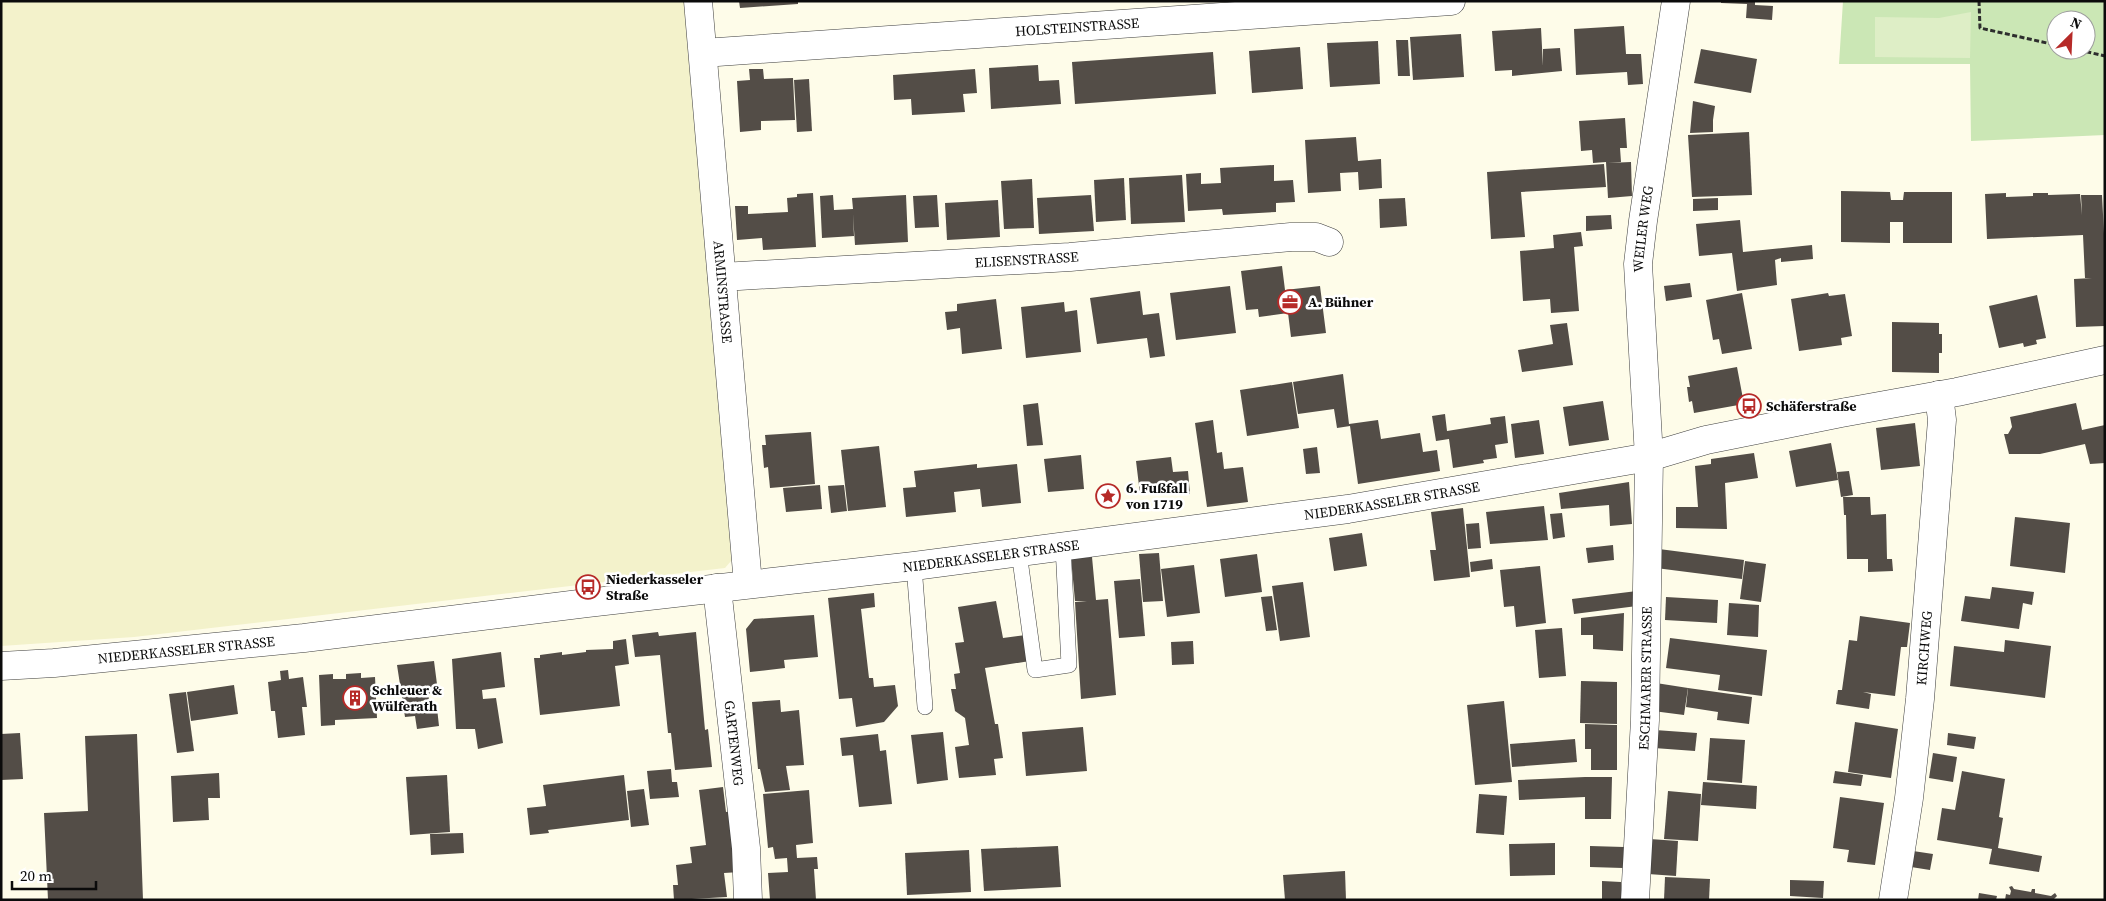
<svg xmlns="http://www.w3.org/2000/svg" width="2106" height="901" font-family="'Source Serif 4',serif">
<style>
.farmland{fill:#f3f2cb}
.green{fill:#cbe7b5;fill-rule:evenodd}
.pitch{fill:#deeec6}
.building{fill:#534d47}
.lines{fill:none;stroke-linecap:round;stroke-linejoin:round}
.service-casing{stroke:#3e3e3e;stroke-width:16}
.minor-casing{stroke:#3e3e3e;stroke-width:29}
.tertiary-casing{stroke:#3e3e3e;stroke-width:29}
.path{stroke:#2d2d2d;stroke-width:3;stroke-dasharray:5 2.5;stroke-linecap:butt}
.service{stroke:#fff;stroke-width:15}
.minor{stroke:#fff;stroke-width:28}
.tertiary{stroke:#fff;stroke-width:28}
.labels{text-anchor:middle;stroke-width:5;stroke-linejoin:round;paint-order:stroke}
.street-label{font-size:14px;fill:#0b0b0b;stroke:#fff}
.poi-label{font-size:14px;font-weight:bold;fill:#0b0b0b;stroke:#fff;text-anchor:start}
</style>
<rect width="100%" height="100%" fill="#fefce9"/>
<polygon class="farmland" points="1,1 689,1 737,554 725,568 134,637 1,646"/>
<path class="green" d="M 1843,1 L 2105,1 L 2105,135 L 1971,141 L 1970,64 L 1839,64 ZM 2056,20 L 2086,20 L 2086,50 L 2056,50 Z"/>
<polygon class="pitch" points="1971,12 1970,58 1875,57 1875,17 1939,18"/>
<g class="building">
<polygon points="739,1 798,1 798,4 740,8"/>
<polygon points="1721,1 1755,1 1755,5 1773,6 1772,20 1746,18 1747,4 1721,3"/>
<polygon points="1624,26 1626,54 1641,54 1643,84 1628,85 1627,72 1576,75 1574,29"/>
<polygon points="1541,28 1543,66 1543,49 1560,48 1562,71 1512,76 1512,70 1495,71 1492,31"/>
<polygon points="1461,34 1464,77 1413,80 1410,37"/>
<polygon points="1396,40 1408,40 1410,76 1398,76"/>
<polygon points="1378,41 1380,84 1330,87 1327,43"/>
<polygon points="1300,47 1303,89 1252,93 1249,51"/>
<polygon points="1701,49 1757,59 1751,93 1694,83"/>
<polygon points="1213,52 1216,94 1075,104 1072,62"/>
<polygon points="1038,65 1039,81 1059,80 1061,104 991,109 989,68"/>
<polygon points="749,69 763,69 764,79 793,78 795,120 761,121 761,130 740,132 737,81 750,80"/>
<polygon points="975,69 977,93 963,94 965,112 912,115 911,99 894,100 893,75"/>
<polygon points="809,79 812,131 797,132 794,80"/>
<polygon points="1693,101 1715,106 1713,120 1713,132 1690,133"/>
<polygon points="1625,118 1627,148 1620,148 1621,162 1608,163 1631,162 1632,196 1608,198 1606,162 1593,163 1592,150 1581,151 1579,121"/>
<polygon points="1749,132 1752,195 1692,197 1688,135"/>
<polygon points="1356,137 1358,161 1381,159 1382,188 1359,190 1358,172 1340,173 1341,191 1308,193 1305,140"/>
<polygon points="1604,164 1606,187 1521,192 1525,237 1491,239 1487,172"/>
<polygon points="1274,165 1274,181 1293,180 1295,202 1276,203 1276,212 1223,215 1222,209 1188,211 1186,174 1201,173 1201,184 1221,183 1220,168"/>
<polygon points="1182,175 1185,222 1131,224 1129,178"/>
<polygon points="1124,178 1126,220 1096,222 1094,180"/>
<polygon points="1032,179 1034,228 1004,229 1001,181"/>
<polygon points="1841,191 1890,192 1891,200 1903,200 1904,192 1952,192 1952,243 1903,243 1903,222 1890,222 1890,243 1841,242"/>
<polygon points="813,193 816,247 763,250 762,238 737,240 735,206 748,206 748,214 788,212 787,198 797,197 797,194"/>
<polygon points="2006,193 2006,197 2033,196 2033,193 2048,193 2048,195 2080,194 2082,215 2081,195 2102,195 2105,253 2105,326 2076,327 2074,279 2092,278 2085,278 2083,235 1987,239 1985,194"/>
<polygon points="833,195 834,210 853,209 852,198 906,195 908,242 855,245 853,214 854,236 822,238 820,196"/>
<polygon points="937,195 939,227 915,228 913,196"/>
<polygon points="1091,195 1094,231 1039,234 1037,198"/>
<polygon points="1405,198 1407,226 1380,228 1379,199"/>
<polygon points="1718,198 1718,210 1693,211 1693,199"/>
<polygon points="998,200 1000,237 947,240 945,203"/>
<polygon points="1611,215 1612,229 1586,231 1586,216"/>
<polygon points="1740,220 1743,252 1812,245 1813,259 1781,262 1781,258 1775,260 1777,285 1737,291 1732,253 1699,256 1696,224"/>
<polygon points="1581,232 1583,246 1574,247 1579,311 1551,313 1550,299 1523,301 1520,251 1554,248 1553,235"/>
<polygon points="1282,266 1285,290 1320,286 1326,333 1291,337 1288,313 1259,317 1258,309 1246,310 1241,271"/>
<polygon points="1690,283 1692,297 1666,301 1664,286"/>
<polygon points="1230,286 1236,333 1176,340 1170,293"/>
<polygon points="1140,291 1143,315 1159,313 1165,356 1150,358 1147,338 1097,344 1090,298"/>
<polygon points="1742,293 1752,349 1722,354 1719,339 1713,340 1706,300"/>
<polygon points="1828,293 1829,296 1845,294 1852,336 1841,338 1842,345 1799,351 1791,299"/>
<polygon points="2037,295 2046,338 2036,340 2037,344 2024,347 2023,343 1999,348 1989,306"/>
<polygon points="996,299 1002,349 962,354 960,328 947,330 945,312 957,311 957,304"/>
<polygon points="1064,302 1065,312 1077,310 1081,352 1026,358 1021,307"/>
<polygon points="1892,322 1939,323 1939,334 1942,334 1942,353 1939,353 1939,373 1892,372"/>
<polygon points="1567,323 1573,365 1522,372 1518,350 1553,344 1550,325"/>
<polygon points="1737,367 1744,404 1694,413 1692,401 1689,402 1687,387 1690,387 1688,376"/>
<polygon points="1343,374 1349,424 1378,420 1381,439 1420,433 1423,452 1437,450 1440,471 1358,484 1350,426 1337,428 1334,409 1298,414 1293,382"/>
<polygon points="1292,382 1299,428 1247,436 1240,390"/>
<polygon points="1603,401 1609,440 1569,446 1563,407"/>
<polygon points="1038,403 1043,445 1027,446 1023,405"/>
<polygon points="2076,403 2082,430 2105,425 2105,463 2090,464 2085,444 2040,454 2009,454 2004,434 2008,434 2012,427 2010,417"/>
<polygon points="1445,414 1447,431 1491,424 1490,418 1505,416 1508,443 1495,445 1497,458 1483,460 1484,463 1453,468 1449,439 1436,441 1432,416"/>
<polygon points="1213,420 1217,453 1222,452 1224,469 1243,467 1248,502 1207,507 1195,423"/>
<polygon points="1539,420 1544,454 1515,458 1511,424"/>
<polygon points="1915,423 1920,466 1881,470 1876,428"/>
<polygon points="811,432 815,484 770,488 768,467 764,468 762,445 766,445 765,435"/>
<polygon points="1831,443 1838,480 1796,487 1789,451"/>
<polygon points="879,446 886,507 848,511 841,450"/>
<polygon points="1317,447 1320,473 1306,474 1303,449"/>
<polygon points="1754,453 1758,478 1725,483 1727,529 1676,528 1676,507 1698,507 1695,466 1711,464 1711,459"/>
<polygon points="1081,455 1084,489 1048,492 1044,459"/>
<polygon points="1171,457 1173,472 1188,471 1190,494 1175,495 1175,491 1140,494 1136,461"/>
<polygon points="977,464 977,468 1017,464 1021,503 982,507 980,489 954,492 956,512 906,517 903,488 916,487 914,471"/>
<polygon points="1849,471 1853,495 1841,497 1837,472"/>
<polygon points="1629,482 1632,524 1610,526 1609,505 1561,509 1559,493"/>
<polygon points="820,485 822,509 786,512 783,488"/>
<polygon points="844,485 847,511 831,513 828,486"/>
<polygon points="1843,497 1870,497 1871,515 1886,514 1887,559 1892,559 1893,571 1868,572 1868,559 1847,559 1846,515 1844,515"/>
<polygon points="1544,506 1548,540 1490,544 1486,512"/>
<polygon points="1463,508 1470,577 1434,581 1430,550 1436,550 1431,512"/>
<polygon points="1562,513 1565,537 1553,539 1550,514"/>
<polygon points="2015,517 2070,523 2065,573 2010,566"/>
<polygon points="1479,523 1481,548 1468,549 1466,524"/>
<polygon points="1362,533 1367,566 1334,571 1329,538"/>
<polygon points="1613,545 1614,560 1588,563 1586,548"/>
<polygon points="1659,549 1744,560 1742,579 1656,568"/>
<polygon points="1159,553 1163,601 1143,602 1139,554"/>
<polygon points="1257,554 1262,592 1225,597 1220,559"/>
<polygon points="1092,557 1096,600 1108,599 1116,695 1081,699 1075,602 1087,601 1075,601 1071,558"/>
<polygon points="1492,559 1493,569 1471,572 1470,562"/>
<polygon points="1745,561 1766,564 1761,602 1740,599"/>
<polygon points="1194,565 1200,613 1167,617 1161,569"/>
<polygon points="1540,566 1546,623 1516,627 1514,606 1504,607 1500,570"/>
<polygon points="1140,579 1145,636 1119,638 1114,581"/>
<polygon points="1303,582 1310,637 1280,641 1272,586"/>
<polygon points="1992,587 2034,592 2032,605 2023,603 2019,629 1961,621 1965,596 1990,599"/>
<polygon points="1637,591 1637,606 1574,614 1572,599"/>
<polygon points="874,593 875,607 861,609 869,678 873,678 874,687 895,685 898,706 884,722 856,727 852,698 839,699 828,598"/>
<polygon points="1272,596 1277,630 1266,631 1261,597"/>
<polygon points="1666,597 1718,600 1717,623 1665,620"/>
<polygon points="996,601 1003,638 1026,635 1030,661 985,668 995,724 998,724 1003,758 994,759 996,775 959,778 955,747 969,745 965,718 955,711 951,689 956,689 954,674 960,673 955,643 964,642 958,607"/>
<polygon points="1729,603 1759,605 1758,637 1727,635"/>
<polygon points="1624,613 1623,651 1593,649 1593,635 1581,635 1581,618"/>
<polygon points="814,615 818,657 784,660 785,668 750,672 746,629 754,619"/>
<polygon points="1860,616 1910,623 1907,647 1901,647 1895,696 1863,692 1871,694 1869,709 1836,704 1838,690 1842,690 1849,640 1857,641"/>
<polygon points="1562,628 1566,676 1539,678 1535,630"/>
<polygon points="658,632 659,636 696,632 705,730 708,729 712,767 675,770 671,733 668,733 660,655 635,657 632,635"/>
<polygon points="1670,638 1767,650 1762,696 1718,690 1720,675 1666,668"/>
<polygon points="626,639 629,664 615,666 620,706 540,715 534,658 540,658 540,655 562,652 562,655 586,652 586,650 613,649 613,641"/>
<polygon points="2005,640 2051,646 2045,698 1950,686 1954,646 2004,652"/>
<polygon points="1193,641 1194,664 1172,665 1171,642"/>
<polygon points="501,652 505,687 482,690 483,699 496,698 503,743 478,749 475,729 456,729 452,659"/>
<polygon points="434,661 438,692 428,694 429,700 421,701 422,710 437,708 439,726 417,729 415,716 405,717 397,665"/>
<polygon points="288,670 289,679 303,677 307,707 302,707 305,735 278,738 275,711 271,711 268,682 281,680 280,671"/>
<polygon points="361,673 361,678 375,677 377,718 335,720 335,725 321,726 319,675 333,674 333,679 346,679 346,674"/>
<polygon points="1581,681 1617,682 1617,724 1580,723"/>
<polygon points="1656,683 1688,688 1684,715 1653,711"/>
<polygon points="234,685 238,714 191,721 187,692"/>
<polygon points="1688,688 1752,697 1749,724 1717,720 1718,712 1686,707"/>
<polygon points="186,692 194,751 177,753 169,694"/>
<polygon points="780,700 781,712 799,710 804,765 786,766 790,790 765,792 760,769 758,769 752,702"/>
<polygon points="1504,701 1512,782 1475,785 1467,705"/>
<polygon points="1855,722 1898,729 1891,778 1848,772"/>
<polygon points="1585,724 1617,725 1617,770 1591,770 1591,749 1585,749"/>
<polygon points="1083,727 1087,771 1026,776 1022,732"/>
<polygon points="1655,730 1697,733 1695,751 1654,748"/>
<polygon points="943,732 948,780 917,784 911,735"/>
<polygon points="20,733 23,779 1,780 1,734"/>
<polygon points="1948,733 1976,737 1974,749 1947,745"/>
<polygon points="137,734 143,900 48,900 44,813 88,811 85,736"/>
<polygon points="878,734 880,751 886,750 892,804 859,807 853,755 842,756 840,738"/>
<polygon points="1710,738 1745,740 1742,783 1707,780"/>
<polygon points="1575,739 1577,762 1512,767 1510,744"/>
<polygon points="1933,753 1957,757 1953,782 1929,778"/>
<polygon points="671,769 672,782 677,782 679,797 650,799 647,771"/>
<polygon points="1835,771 1863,775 1861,786 1833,783"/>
<polygon points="1962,771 2005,779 1999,817 2003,818 1998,848 2042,856 2039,872 1989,864 1992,849 1937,840 1942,808 1955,810"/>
<polygon points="219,773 220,798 208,798 209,820 173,822 171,776"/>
<polygon points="447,775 450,832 410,835 406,777"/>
<polygon points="624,775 629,820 548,830 549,833 530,835 527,808 546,806 543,785"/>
<polygon points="1585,777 1612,777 1611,819 1585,819 1585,797 1519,800 1518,780"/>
<polygon points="1703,782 1757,786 1756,809 1701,805"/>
<polygon points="723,787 726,812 733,811 740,872 724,873 727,897 674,900 673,885 678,885 676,865 692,863 690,847 706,845 699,790"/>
<polygon points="644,789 649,825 631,827 627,791"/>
<polygon points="809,790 813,843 796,845 797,858 817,857 818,869 814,869 816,900 770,900 768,873 788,872 787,858 775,859 773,847 768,848 763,794"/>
<polygon points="1668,791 1701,794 1698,841 1664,839"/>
<polygon points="1479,794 1507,796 1504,835 1476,833"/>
<polygon points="1840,797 1884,803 1875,865 1847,862 1849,850 1833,848"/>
<polygon points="463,833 464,853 431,855 430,834"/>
<polygon points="1650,839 1678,841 1676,876 1648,874"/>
<polygon points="1555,843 1555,875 1510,876 1509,844"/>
<polygon points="1058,846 1061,887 984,891 981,849"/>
<polygon points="1590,846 1624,847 1623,868 1590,867"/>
<polygon points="969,850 971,892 907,895 905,853"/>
<polygon points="1913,851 1933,854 1930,870 1911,867"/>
<polygon points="1345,871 1346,900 1285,900 1283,875"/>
<polygon points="1665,877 1710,879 1709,900 1664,900"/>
<polygon points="1790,880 1824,881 1823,898 1790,896"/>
<polygon points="1602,881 1621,882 1621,900 1602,900"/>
<polygon points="2012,886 2014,889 2031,892 2032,889 2035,889 2035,893 2051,896 2055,893 2057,896 2053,900 2005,900 2006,894 2010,895 2011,891 2009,887"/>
<polygon points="1979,893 1997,896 1996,900 1978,900"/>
</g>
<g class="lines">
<g class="service-casing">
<g id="service">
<polyline points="1019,552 1035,670 1069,665 1063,546"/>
<polyline points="914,566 925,707"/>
</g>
</g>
<g class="minor-casing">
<g id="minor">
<path id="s1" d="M 698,1 L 748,584"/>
<path id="s2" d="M 703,53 L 1451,1"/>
<path id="s3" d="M 722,277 L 1070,257 L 1291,237 L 1316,237 L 1329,242"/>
<path id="s4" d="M 717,588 L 746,848 L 748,900"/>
<path id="s5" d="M 1635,900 L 1645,720 L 1649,457 L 1638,264 L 1643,221 L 1676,1"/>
<path id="s6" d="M 1893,900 L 1909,798 L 1920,699 L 1942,420 L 1939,395"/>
</g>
</g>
<g class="tertiary-casing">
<g id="tertiary">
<path id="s7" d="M 1,666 L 54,663 L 304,638 L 587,603 L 914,566 L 1348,509 L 1649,457 L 1706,440 L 1841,413 L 1957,392 L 2105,360"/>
</g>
</g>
<g class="path">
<polyline points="1979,1 1980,28 2056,45"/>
<polyline points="2079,50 2105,56"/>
</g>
<use href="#service" class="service"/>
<use href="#minor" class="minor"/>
<use href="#tertiary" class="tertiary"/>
</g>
<defs>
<g id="office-ring" transform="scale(1.25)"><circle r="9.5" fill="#fff" stroke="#b62a28" stroke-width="1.5"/><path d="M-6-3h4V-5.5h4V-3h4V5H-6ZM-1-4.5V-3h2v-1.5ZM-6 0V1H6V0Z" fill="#b62a28"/></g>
<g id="bus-ring" transform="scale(1.25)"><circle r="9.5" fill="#fff" stroke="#b62a28" stroke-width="1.5"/><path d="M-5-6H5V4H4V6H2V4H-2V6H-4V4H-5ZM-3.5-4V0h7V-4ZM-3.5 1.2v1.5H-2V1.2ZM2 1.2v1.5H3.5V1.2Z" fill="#b62a28"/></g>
<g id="sight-ring" transform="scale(1.25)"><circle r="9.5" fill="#fff" stroke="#b62a28" stroke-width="1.5"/><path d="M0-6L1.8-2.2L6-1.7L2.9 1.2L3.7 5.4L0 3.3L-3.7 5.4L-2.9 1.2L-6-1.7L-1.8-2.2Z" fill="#b62a28"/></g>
<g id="building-ring" transform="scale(1.25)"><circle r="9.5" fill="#fff" stroke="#b62a28" stroke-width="1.5"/><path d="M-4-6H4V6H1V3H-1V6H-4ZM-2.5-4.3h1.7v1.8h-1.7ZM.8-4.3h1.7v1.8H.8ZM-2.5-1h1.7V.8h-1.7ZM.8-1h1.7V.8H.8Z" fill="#b62a28"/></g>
</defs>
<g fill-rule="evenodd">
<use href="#office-ring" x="1290" y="302"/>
<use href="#bus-ring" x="1749" y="406"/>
<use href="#sight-ring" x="1108" y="496"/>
<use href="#bus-ring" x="588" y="587"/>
<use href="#building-ring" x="355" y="698"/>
</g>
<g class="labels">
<g class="street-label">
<text dy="5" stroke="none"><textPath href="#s2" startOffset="375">HOLSTEINSTRASSE</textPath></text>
<text dy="5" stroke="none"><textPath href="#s5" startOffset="672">WEILER WEG</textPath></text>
<text dy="5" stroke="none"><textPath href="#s3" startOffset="305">ELISENSTRASSE</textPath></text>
<text dy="5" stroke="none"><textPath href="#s1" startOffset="292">ARMINSTRASSE</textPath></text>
<text dy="5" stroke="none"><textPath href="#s7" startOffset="1401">NIEDERKASSELER STRASSE</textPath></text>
<text dy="5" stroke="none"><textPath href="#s7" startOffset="996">NIEDERKASSELER STRASSE</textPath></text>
<text dy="5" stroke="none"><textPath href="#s6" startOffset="254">KIRCHWEG</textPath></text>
<text dy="5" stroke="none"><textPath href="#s7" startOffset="186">NIEDERKASSELER STRASSE</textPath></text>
<text dy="5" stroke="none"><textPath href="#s5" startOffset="222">ESCHMARER STRASSE</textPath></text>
<text dy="5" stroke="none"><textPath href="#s4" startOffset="156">GARTENWEG</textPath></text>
</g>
<g class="poi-label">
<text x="1308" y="307">A. Bühner</text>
<text x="1766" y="411">Schäferstraße</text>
<text x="1126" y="493">6. Fußfall<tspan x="1126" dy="16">von 1719</tspan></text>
<text x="606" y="584">Niederkasseler<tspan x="606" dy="16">Straße</tspan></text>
<text x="372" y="695">Schleuer &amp;<tspan x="372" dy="16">Wülferath</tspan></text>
</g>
</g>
<rect width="2106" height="901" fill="none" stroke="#0b0b0b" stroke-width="5"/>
<g transform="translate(2071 35) rotate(24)"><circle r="24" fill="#ffffff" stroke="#9d9d9d"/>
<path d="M0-4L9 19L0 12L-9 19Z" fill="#b62a28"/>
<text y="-8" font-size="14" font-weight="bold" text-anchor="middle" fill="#0b0b0b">N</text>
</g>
<path d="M12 881v8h84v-8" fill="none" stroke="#0b0b0b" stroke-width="2.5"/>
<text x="20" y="881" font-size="15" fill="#0b0b0b" stroke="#ffffff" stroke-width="4" paint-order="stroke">20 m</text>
</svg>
